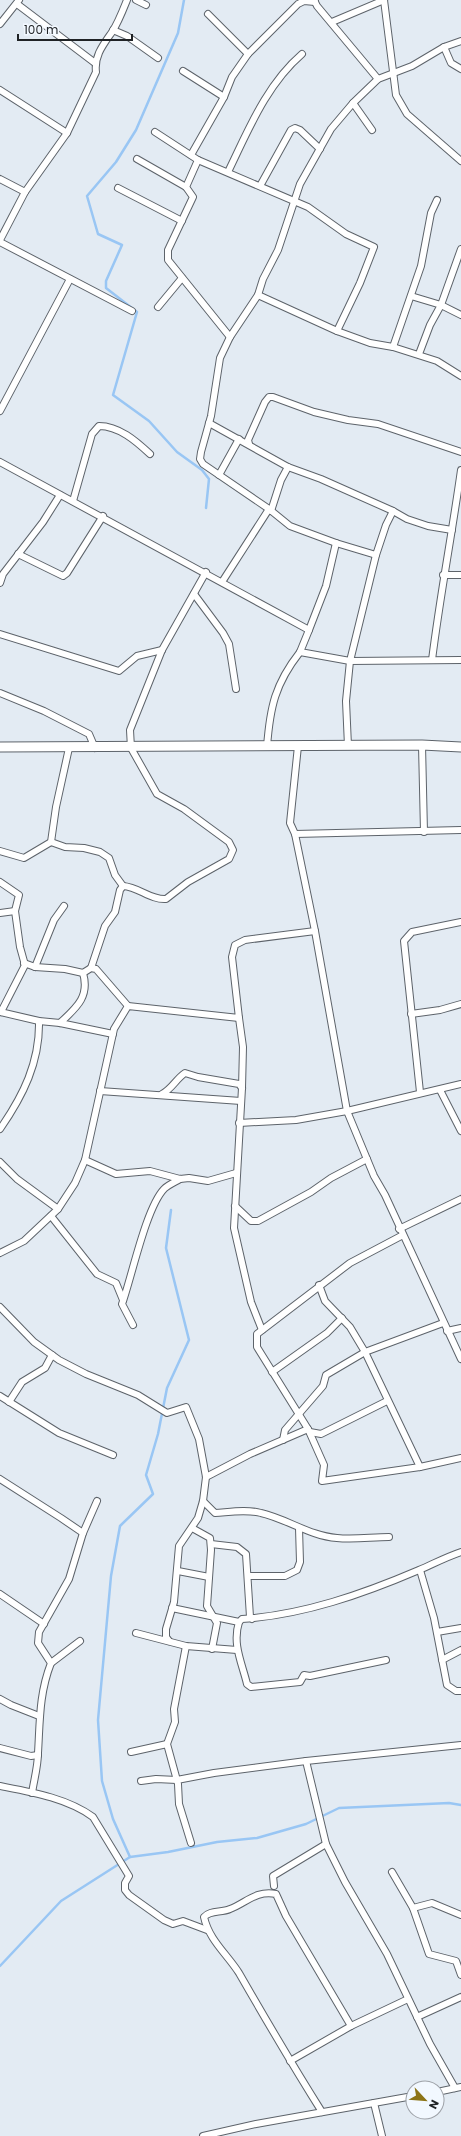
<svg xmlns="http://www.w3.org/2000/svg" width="461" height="2136" font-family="Poppins,sans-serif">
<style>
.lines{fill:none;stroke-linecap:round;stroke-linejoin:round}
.stream{stroke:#99c6f4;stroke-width:2.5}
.minor-casing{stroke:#5d636a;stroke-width:8}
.secondary-casing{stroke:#5d636a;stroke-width:11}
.minor{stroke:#fff;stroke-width:6}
.secondary{stroke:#fff;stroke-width:9}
</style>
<rect width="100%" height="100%" fill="#e3ebf3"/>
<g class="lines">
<g class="stream">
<polyline points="184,0 178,33 136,130 116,162 87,196 98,234 122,245 106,281 106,288 137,312 113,395 149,421 177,452 202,470 209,479 206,508"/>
<polyline points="130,1857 113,1819 102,1781 98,1720 111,1576 120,1526 153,1494 146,1475 158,1434 167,1388 189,1340 166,1248 171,1210"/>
<polyline points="0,1966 61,1901 130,1857 168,1852 217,1842 257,1838 306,1824 339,1808 449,1803 461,1805"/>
</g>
<g class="minor-casing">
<g id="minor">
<polyline points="136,0 146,5"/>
<polyline points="314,0 317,6 378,79"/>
<polyline points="384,0 396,95 407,114 461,161"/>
<polyline points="17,4 95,63"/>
<polyline points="208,14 248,54"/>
<polyline points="332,22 384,0"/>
<polyline points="0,24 19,0"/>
<polyline points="113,30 127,36 158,58"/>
<polyline points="444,47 451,63 461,69"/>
<polyline points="183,71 224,97"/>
<polyline points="0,90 67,133"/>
<polyline points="353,103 372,130"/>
<polyline points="155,132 198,160 308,207 346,234 374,247 360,283 337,331"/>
<polyline points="191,155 224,97 232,77 248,54 298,4 304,1 315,2"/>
<polyline points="137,159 186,187"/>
<polyline points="198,160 186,187 193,197 168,250 168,260 230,337"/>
<path d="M 228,172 C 248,131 266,85 302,54"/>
<polyline points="0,179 25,192"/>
<polyline points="260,186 291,130 295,128 300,130 320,149"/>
<polyline points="118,188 182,221"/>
<path d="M 0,240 L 25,192 L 67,133 L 96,72 C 94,56 103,45 112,32 C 118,23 123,10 127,0"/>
<polyline points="0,242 132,311"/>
<polyline points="258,295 337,331 370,343 393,347 437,361 461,376"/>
<polyline points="411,296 441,305 461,315"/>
<polyline points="158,307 182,278"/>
<polyline points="393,347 421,266 431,213 437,200"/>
<polyline points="419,354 430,325 441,305 461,249"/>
<polyline points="0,411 70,279"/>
<polyline points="209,423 288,467 321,479 393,511 407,519 428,526 452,530"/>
<polyline points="249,444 248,440 265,402 269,397 273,397 314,412 348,420 378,424 461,452"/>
<polyline points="0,462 309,630 300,652 350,661 461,660"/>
<polyline points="219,475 239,439"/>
<path d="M 73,501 L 92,434 L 99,426 C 119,426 136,441 150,454"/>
<polyline points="271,511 281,480 288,467"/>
<polyline points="18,554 63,576 67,573 103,516"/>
<polyline points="376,555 336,543 290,526 269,509 203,464 200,459 201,452 211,416 220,358 230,337 258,295 263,279 278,250 300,184 331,129 353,103 378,79 412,66 444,47 461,41"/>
<polyline points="443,575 461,575"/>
<polyline points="222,582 269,509"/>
<polyline points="0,583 3,574 43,522 60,495"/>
<polyline points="194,594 223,633 229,644 236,689"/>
<polyline points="309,630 326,586 336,543"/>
<polyline points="0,634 119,671 137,656 162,650"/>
<path d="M 432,660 C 440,596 452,534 461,470"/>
<polyline points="0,693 44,711 89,734 95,748"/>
<polyline points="422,745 424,832"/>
<polyline points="298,746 290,823 295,834 315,931 347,1111 374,1176 385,1195 461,1359"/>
<polyline points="348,746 346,701 350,661 376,555 386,525 393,511"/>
<path d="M 267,747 C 270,707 275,684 300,652"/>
<polyline points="295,834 461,830"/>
<polyline points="51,842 65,847 84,848 100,852 109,858 115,875 123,886"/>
<polyline points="0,851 24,858 51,842 56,807 69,748"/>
<polyline points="0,882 19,895 15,911 20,947 25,965 1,1012"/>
<path d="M 123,886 C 139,887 150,900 166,899 L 188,882 L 229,859 L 233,850 L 229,842 L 184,809 L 157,794 L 131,748 L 130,730 L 162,650 L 206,572"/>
<polyline points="0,913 15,911"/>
<polyline points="24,963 35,967 65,969 83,973 91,968 96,969 128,1006"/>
<polyline points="35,967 54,920 64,906"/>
<polyline points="91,968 105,926 115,912 120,890 123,886"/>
<polyline points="0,1012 39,1021 60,1023 113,1034"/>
<polyline points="411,1014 440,1010 461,1004"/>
<polyline points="239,1018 243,1047 242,1088 234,1228 251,1302 262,1330"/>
<path d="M 60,1023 C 76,1008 90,997 83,973"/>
<polyline points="440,1090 461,1131"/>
<polyline points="100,1091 241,1101"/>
<polyline points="420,1092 404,941 412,932 461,922"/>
<path d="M 162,1094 C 172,1089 176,1079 185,1073 L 198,1077 L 239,1084 L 242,1088"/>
<polyline points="239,1123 296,1120 347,1111 461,1084"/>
<path d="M 0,1129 C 23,1096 40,1062 39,1021"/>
<polyline points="85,1160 116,1174 150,1171 180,1179 189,1178 208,1181 236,1173"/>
<polyline points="0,1162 17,1179 58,1209"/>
<polyline points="235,1206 251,1221 258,1221 311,1192 331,1178 367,1159"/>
<polyline points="51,1216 97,1274 116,1283 123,1300"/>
<polyline points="399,1229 461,1199"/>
<polyline points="403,1235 350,1263 257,1334 257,1347 308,1429 324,1465 322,1481 420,1467 461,1458"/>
<polyline points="0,1253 24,1241 58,1209 75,1183 85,1160 114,1029 128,1006 239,1018 232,957 235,945 245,940 315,931"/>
<polyline points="319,1285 325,1301 350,1327 365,1352 420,1467"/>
<polyline points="0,1307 34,1342 59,1360 86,1374 138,1395 167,1413 186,1407 199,1439 206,1477 203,1501 198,1518 179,1546 174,1602 166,1629 166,1637 169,1641"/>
<path d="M 133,1325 L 122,1304 C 132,1276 146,1208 164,1189 C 168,1185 175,1182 180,1179"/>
<polyline points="447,1331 461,1328"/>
<polyline points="272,1372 327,1333 342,1318"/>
<polyline points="0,1396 59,1433 113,1455"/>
<polyline points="9,1402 22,1382 45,1368 52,1355"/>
<polyline points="310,1432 321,1434 387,1401"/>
<polyline points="283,1440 285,1430 323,1386 326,1375 365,1352 443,1323"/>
<polyline points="206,1477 250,1454 308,1429"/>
<polyline points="0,1479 61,1518 83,1533"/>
<path d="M 203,1501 L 215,1513 C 230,1512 246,1509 261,1513 C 287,1519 310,1536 337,1538 C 354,1540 372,1537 389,1537"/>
<polyline points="192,1528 210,1538 211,1550 207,1606 217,1623 212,1649"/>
<polyline points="211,1544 237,1547 246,1554 250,1617 252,1619"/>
<polyline points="420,1570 434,1618 447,1685 456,1691 461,1691"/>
<polyline points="178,1571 209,1577"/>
<polyline points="248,1576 285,1576 297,1570 300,1562 299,1528"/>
<polyline points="0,1594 44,1624"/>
<path d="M 172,1608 L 239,1622 L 242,1619 C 303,1615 363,1594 419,1570 C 433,1564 446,1557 461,1552"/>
<path d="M 239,1622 C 232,1644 242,1663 247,1684 L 251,1687 L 300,1682 L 304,1675 L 310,1676 L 386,1660"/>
<polyline points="437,1632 461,1628"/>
<polyline points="136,1633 186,1646 237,1650"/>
<polyline points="186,1646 174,1709 175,1722 167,1744 178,1784 179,1804 191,1843"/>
<polyline points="442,1660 461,1650"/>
<polyline points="51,1663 80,1641"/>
<polyline points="0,1699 11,1705 39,1716"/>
<polyline points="0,1748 31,1756 38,1755"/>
<polyline points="131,1752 167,1744"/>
<polyline points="306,1761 326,1844 345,1882 387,1954 430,2044 455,2088"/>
<polyline points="141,1781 156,1779 177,1780 214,1773 306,1761 461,1745"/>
<path d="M 0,1786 C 31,1792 67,1798 93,1817 L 129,1876 L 125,1883 L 125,1890 L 129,1895 L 164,1920 L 173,1924 L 183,1921 L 207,1930"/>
<path d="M 32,1793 C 34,1780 38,1766 38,1753 C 40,1721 39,1694 51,1663 L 38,1643 L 39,1632 L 69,1579 L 83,1533 L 97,1501"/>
<polyline points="392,1872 413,1908 429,1954 456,1961 461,1975"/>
<polyline points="274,1886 273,1876 326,1844"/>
<polyline points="413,1908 432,1903 461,1915"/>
<polyline points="417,2017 461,1997"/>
<polyline points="290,2061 351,2026 408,1999"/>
<polyline points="437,2092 461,2087"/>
<polyline points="374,2103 382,2136"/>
<path d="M 322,2112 C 293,2066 266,2020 239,1973 C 227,1954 209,1940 204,1917 C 210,1910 221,1913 230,1909 C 246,1903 256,1890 276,1894 L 286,1916 L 351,2026"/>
<polyline points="203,2136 256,2124 413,2096"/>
</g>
</g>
<g class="secondary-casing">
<polyline id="secondary" points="0,747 422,745 461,747"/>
</g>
<use href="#minor" class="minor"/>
<use href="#secondary" class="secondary"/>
</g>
<g transform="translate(425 2100) rotate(116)"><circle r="19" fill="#f2f8ff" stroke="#9ea2a8"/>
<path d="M0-3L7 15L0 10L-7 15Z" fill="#8c7417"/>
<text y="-6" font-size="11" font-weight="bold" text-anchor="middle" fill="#1f2225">N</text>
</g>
<path d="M18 34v6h114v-6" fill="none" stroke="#1f2225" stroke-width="2"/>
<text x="24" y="34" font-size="12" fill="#1f2225" stroke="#f2f8ff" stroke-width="3" paint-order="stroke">100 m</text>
</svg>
